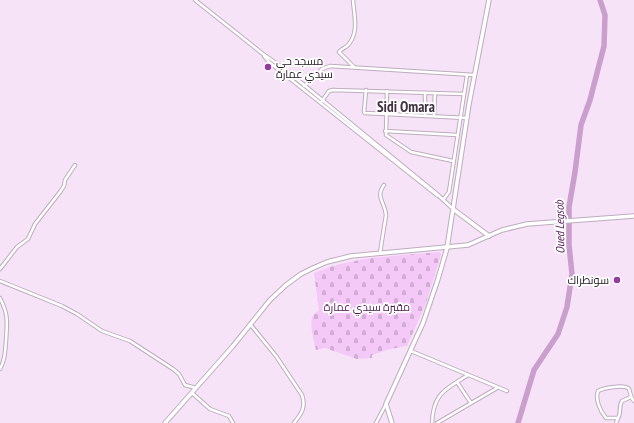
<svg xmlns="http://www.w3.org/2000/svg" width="634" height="423" font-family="'PT Sans Narrow',Cairo,sans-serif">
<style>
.cemetery{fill:url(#cemetery-stones)}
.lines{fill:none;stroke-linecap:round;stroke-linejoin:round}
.river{stroke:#ca9fce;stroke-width:5.5}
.minor-casing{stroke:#beacbf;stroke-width:4.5}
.secondary-casing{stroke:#beacbf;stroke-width:5.5}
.minor{stroke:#fff;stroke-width:2.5}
.secondary{stroke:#fff;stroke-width:3.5}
.poi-dot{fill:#9638a1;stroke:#fff;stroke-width:1.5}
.labels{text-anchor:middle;stroke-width:3.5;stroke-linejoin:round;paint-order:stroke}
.poi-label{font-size:11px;fill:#201a21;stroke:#fff;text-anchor:start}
.park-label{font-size:11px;fill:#4e1a54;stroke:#fff}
.water-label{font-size:12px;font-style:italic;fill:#5d2863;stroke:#fff}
.district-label{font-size:15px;font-weight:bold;fill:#403241;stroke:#fff}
</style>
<defs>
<pattern id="cemetery-stones" width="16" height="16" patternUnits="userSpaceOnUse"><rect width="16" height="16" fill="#f4c9f8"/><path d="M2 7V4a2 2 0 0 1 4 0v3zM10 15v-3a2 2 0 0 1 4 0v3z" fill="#d1acd4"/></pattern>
</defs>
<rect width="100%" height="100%" fill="#f6e3f7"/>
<path class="cemetery" d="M 440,252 L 441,255 L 425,306 L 407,346 L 390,349 L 372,355 L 372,358 L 357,359 L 325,348 L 316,350 C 314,342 308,320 314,314 C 314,313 319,311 319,310 L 314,273 C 354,256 397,256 440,252 Z"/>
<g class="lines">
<polyline class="river" points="518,423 534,370 558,334 567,307 572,274 569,245 569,207 575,172 581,125 590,100 604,46 605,15 600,0"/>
<g class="minor-casing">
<g id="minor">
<polyline points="195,0 263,54 282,67 437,194 453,209"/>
<path d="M 353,0 C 354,16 359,31 349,44 C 346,48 342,48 339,52 L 354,67"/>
<polyline points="264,56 269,62 438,196"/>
<polyline points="304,86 322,69 330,66 474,75"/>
<polyline points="366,90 364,112 365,113 467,118"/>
<polyline points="387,91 386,135 411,152 453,161"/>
<polyline points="322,101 329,91 333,90 464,94"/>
<polyline points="425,116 425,93"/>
<polyline points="434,116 435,93"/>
<polyline points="385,131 457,135"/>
<polyline points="443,200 449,192 467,75"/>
<path d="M 380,253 L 386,215 C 385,202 375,197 384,185"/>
<polyline points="0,269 17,247 28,239 35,224 60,192 64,186 65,180 75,165"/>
<polyline points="0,281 62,306 77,314 102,331 130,341 173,369 179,374 185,385 196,388"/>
<path d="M 0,298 C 9,316 7,322 6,341 C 5,352 5,360 0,369"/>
<path d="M 250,324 L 276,356 L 302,395 C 306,407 302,413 294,423"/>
<polyline points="411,351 507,391"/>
<polyline points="457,382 471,403"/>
<polyline points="192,393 210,409 229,416 233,423"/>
<path d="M 618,418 C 622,412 618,407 622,401 L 631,397"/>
<polyline points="376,423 386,404"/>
<path d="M 432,423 C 433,393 446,389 468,375"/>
<polyline points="437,423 497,388"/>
<path d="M 616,423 L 618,418 L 606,418 C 600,411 595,399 598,391 C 603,388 625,384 629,389 C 631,394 630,397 634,401"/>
</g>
</g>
<g class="secondary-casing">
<g id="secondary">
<polyline points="453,209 489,236"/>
<polyline points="165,423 233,346 270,300 286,285 301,274 313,268 327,262 351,256 468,245 502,230 527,224 634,216"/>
<polyline points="392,423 386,404 423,323 438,279 447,248 469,104 489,0"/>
</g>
</g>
<use href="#minor" class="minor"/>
<use href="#secondary" class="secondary"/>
</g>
<g class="poi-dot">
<circle cx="268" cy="67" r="4"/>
<circle cx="617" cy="280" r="4"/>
</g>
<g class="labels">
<g class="poi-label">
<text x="276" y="65">مسجد حي<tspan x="276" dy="13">سيدي عمارة</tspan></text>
<text x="609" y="284" text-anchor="end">سونطراك</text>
</g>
<g class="park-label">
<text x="367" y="311">مقبرة سيدي عمارة</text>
</g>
<g class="water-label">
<text transform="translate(560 227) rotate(-91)" y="4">Oued Legsob</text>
</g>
<g class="district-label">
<text x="406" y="112">Sidi Omara</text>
</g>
</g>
</svg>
